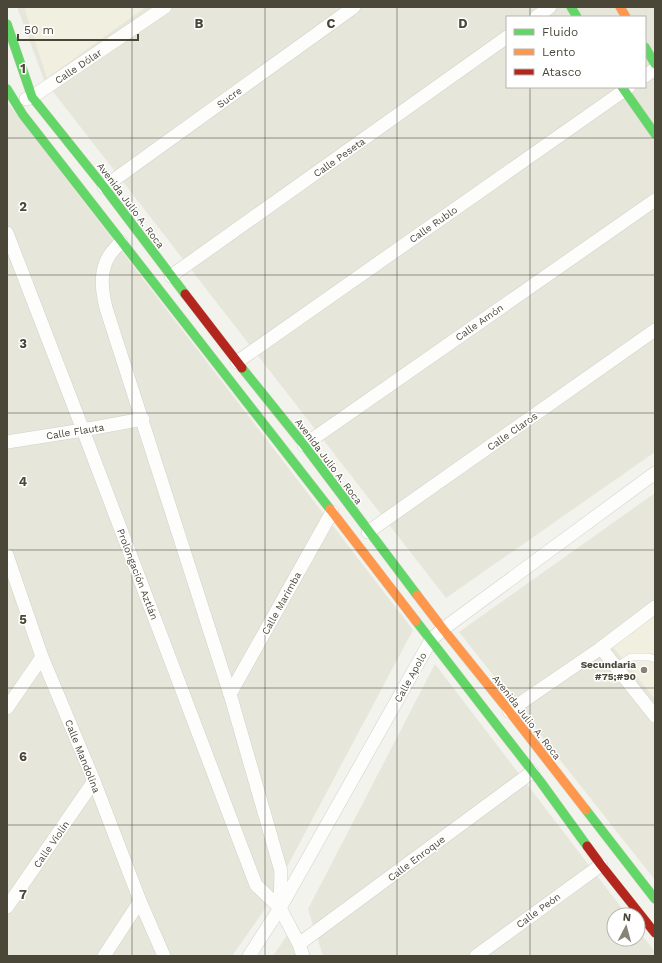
<svg xmlns="http://www.w3.org/2000/svg" width="662" height="963" font-family="'Work Sans',sans-serif">
<style>
.residential{fill:#e7e6db;fill-rule:evenodd}
.education{fill:#f1f0e0}
.lines{fill:none;stroke-linecap:round;stroke-linejoin:round}
.lane-casing{stroke:#d1d1cb;stroke-width:8}
.street-casing{stroke:#d1d1cb;stroke-width:14}
.fast-casing{stroke:#d3d2c4;stroke-width:10}
.slow-casing{stroke:#d3d2c4;stroke-width:10}
.jam-casing{stroke:#d3d2c4;stroke-width:10}
.lane{stroke:#fdfdfc;stroke-width:7}
.street{stroke:#fdfdfc;stroke-width:13}
.fast{stroke:#63d668;stroke-width:9}
.slow{stroke:#ff974d;stroke-width:9}
.jam{stroke:#b3261e;stroke-width:9}
.grid{fill:none;stroke:#4b4738;stroke-width:1;stroke-opacity:0.55}
.poi-dot{fill:#868378;stroke:#fff;stroke-width:1.5}
.labels{text-anchor:middle;stroke-width:3;stroke-linejoin:round;paint-order:stroke}
.street-label{font-size:10px;fill:#4b4738;stroke:#fff}
.poi-label{font-size:10px;font-weight:bold;fill:#4b4738;stroke:#fff;text-anchor:end}
.grid-label{font-size:13px;text-anchor:middle;font-weight:bold;fill:#4b4738;stroke:#fff;stroke-width:3;stroke-linejoin:round;paint-order:stroke}
</style>
<rect width="100%" height="100%" fill="#f3f3ee"/>
<g class="residential">
<path d="M 17,7 L 655,7 L 655,452 L 446,598 L 44,80 ZM 507,17 L 645,17 L 645,87 L 507,87 Z"/>
<polygon points="7,102 413,630 263,912 232,956 7,956"/>
<polygon points="655,493 655,880 459,632"/>
<polygon points="435,664 627,915 614,915 614,939 638,939 638,930 655,952 655,956 323,956 308,909"/>
<polygon points="290,931 297,956 273,956"/>
</g>
<g class="education">
<polygon points="24,7 146,7 47,78"/>
<polygon points="655,613 655,699 609,642"/>
</g>
<g class="lines">
<g class="lane-casing">
<polyline id="lane" points="616,667 631,657 649,657 655,659"/>
</g>
<g class="street-casing">
<g id="street">
<polyline points="536,17 550,7"/>
<polyline points="645,76 655,69"/>
<polyline points="26,99 32,97 165,7"/>
<polyline points="104,187 354,7"/>
<polyline points="7,233 83,430 256,885 280,908 299,944 303,956"/>
<path d="M 121,242 C 117,246 112,251 109,256 C 99,272 102,291 106,308 L 230,694 L 281,871 L 280,908"/>
<polyline points="171,276 507,37"/>
<polyline points="237,362 629,87"/>
<polyline points="7,442 83,430 143,419"/>
<polyline points="304,445 655,200"/>
<polyline points="368,532 655,330"/>
<polyline points="7,555 42,657 94,781 140,901 164,956"/>
<polyline points="601,648 655,716"/>
<polyline points="230,694 332,512"/>
<polyline points="7,708 42,657"/>
<polyline points="509,711 601,648 655,607"/>
<polyline points="7,907 94,781"/>
<polyline points="299,944 532,772"/>
<polyline points="104,956 140,901"/>
<polyline points="249,956 280,908 431,640 443,629 655,473"/>
<polyline points="476,956 601,865"/>
</g>
</g>
<g class="fast-casing">
<g id="fast">
<polyline points="571,7 577,17"/>
<polyline points="7,24 32,97 104,187 185,294"/>
<polyline points="645,47 655,64"/>
<polyline points="622,87 655,134"/>
<polyline points="7,89 23,115 330,509"/>
<polyline points="242,368 304,445 417,595"/>
<polyline points="416,621 540,781 587,846"/>
<polyline points="586,810 655,899"/>
</g>
</g>
<g class="slow-casing">
<g id="slow">
<polyline points="620,7 626,17"/>
<polyline points="330,509 416,621"/>
<polyline points="417,595 443,629 509,711 586,810"/>
</g>
</g>
<g class="jam-casing">
<g id="jam">
<polyline points="185,294 242,368"/>
<polyline points="587,846 601,865 655,933"/>
</g>
</g>
<use href="#lane" class="lane"/>
<use href="#street" class="street"/>
<use href="#fast" class="fast"/>
<use href="#slow" class="slow"/>
<use href="#jam" class="jam"/>
</g>
<path class="grid" d="M 132,7 L 132,956M 265,7 L 265,956M 397,7 L 397,956M 530,7 L 530,17M 530,87 L 530,956M 7,138 L 655,138M 7,275 L 655,275M 7,413 L 655,413M 7,550 L 655,550M 7,688 L 655,688M 7,825 L 655,825"/>
<circle class="poi-dot" cx="644" cy="670" r="4"/>
<g class="labels">
<g class="street-label">
<text transform="translate(78 66) rotate(-34)" y="4">Calle Dólar</text>
<text transform="translate(229 97) rotate(-36)" y="4">Sucre</text>
<text transform="translate(339 157) rotate(-35)" y="4">Calle Peseta</text>
<text transform="translate(131 205) rotate(53)" y="4">Avenida Julio A. Roca</text>
<text transform="translate(433 224) rotate(-35)" y="4">Calle Rublo</text>
<text transform="translate(479 322) rotate(-35)" y="4">Calle Amón</text>
<text transform="translate(75 431) rotate(-9)" y="4">Calle Flauta</text>
<text transform="translate(512 431) rotate(-35)" y="4">Calle Claros</text>
<text transform="translate(329 461) rotate(53)" y="4">Avenida Julio A. Roca</text>
<text transform="translate(138 574) rotate(69)" y="4">Prolongación Aztlán</text>
<text transform="translate(281 603) rotate(-61)" y="4">Calle Marimba</text>
<text transform="translate(410 677) rotate(-61)" y="4">Calle Apolo</text>
<text transform="translate(527 717) rotate(52)" y="4">Avenida Julio A. Roca</text>
<text transform="translate(83 756) rotate(68)" y="4">Calle Mandolina</text>
<text transform="translate(51 844) rotate(-55)" y="4">Calle Violín</text>
<text transform="translate(416 858) rotate(-37)" y="4">Calle Enroque</text>
<text transform="translate(538 910) rotate(-36)" y="4">Calle Peón</text>
</g>
<g class="poi-label">
<text x="636" y="668">Secundaria<tspan x="636" dy="12">#75;#90</tspan></text>
</g>
</g>
<g class="grid-label">
<text x="199" y="28">B</text>
<text x="331" y="28">C</text>
<text x="463" y="28">D</text>
<text x="23" y="73">1</text>
<text x="23" y="211">2</text>
<text x="23" y="348">3</text>
<text x="23" y="486">4</text>
<text x="23" y="624">5</text>
<text x="23" y="761">6</text>
<text x="23" y="899">7</text>
</g>
<rect width="662" height="963" fill="none" stroke="#4b4738" stroke-width="16"/>
<rect x="506" y="16" width="140" height="72" fill="#ffffff" stroke="#b7b5af"/>
<rect x="514" y="29" width="20" height="6" fill="#63d668" stroke="#b7b5af"/>
<text x="542" y="36" font-size="12" fill="#4b4738">Fluido</text>
<rect x="514" y="49" width="20" height="6" fill="#ff974d" stroke="#b7b5af"/>
<text x="542" y="56" font-size="12" fill="#4b4738">Lento</text>
<rect x="514" y="69" width="20" height="6" fill="#b3261e" stroke="#b7b5af"/>
<text x="542" y="76" font-size="12" fill="#4b4738">Atasco</text>
<g transform="translate(626 927) rotate(6)"><circle r="19" fill="#ffffff" stroke="#b7b5af"/>
<path d="M0-3L7 15L0 10L-7 15Z" fill="#868378"/>
<text y="-6" font-size="11" font-weight="bold" text-anchor="middle" fill="#4b4738">N</text>
</g>
<path d="M18 34v6h120v-6" fill="none" stroke="#4b4738" stroke-width="2"/>
<text x="24" y="34" font-size="12" fill="#4b4738" stroke="#ffffff" stroke-width="3" paint-order="stroke">50 m</text>
</svg>
